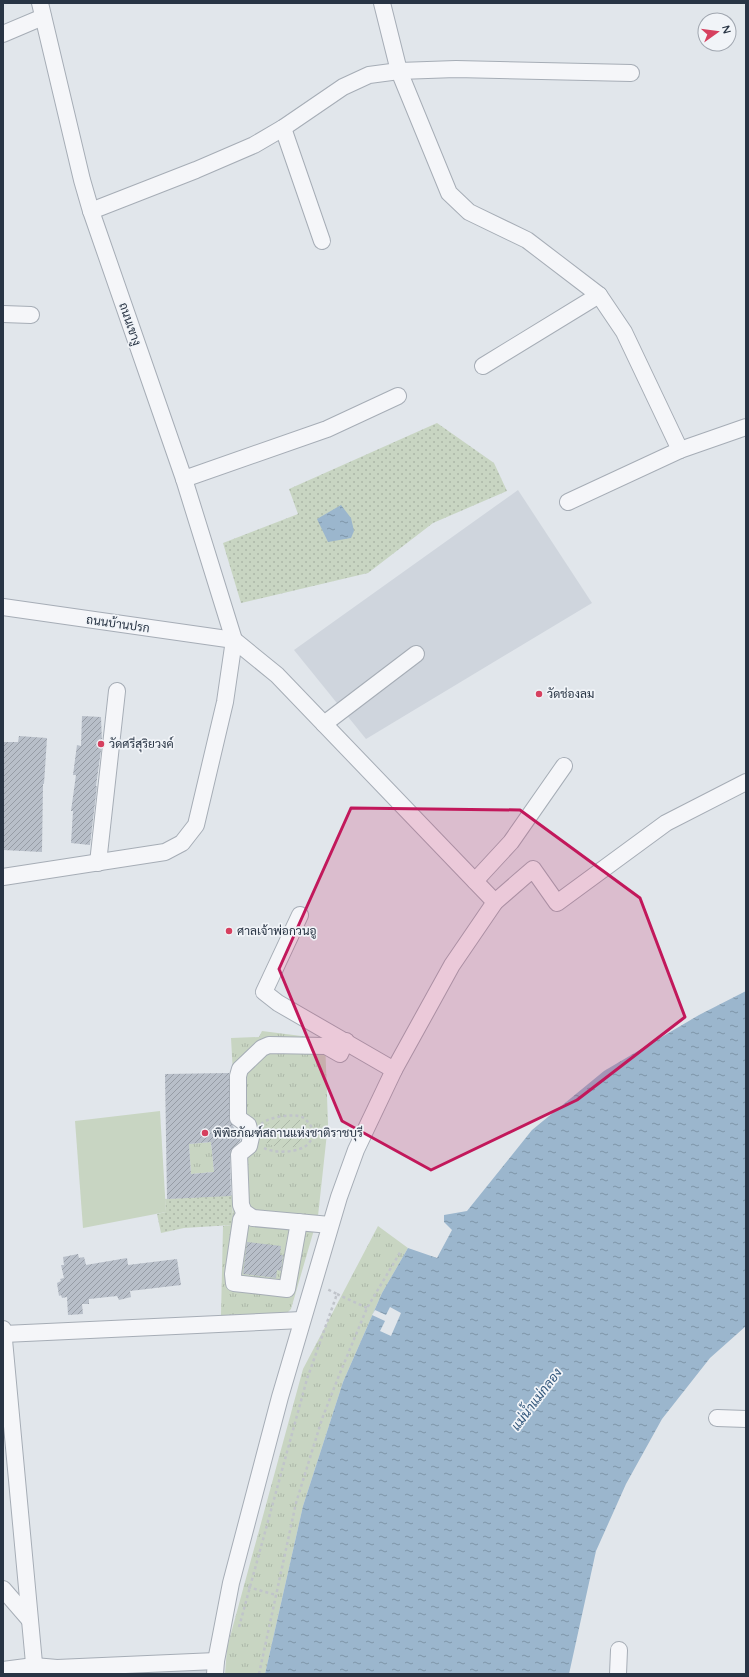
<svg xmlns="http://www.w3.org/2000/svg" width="749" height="1677" font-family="Quicksand,Sarabun,sans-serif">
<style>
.built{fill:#cfd5dd}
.grass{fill:url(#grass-dots)}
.park{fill:url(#park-tufts)}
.garden{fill:url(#garden-furrows)}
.pitch{fill:#c8d5c2}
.water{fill:url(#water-ripples)}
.pier{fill:#e1e6eb}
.building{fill:url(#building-hatch);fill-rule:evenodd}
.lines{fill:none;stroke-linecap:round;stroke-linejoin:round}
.minor-casing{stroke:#a6adb6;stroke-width:18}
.path{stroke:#c0c4ca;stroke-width:2.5;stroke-dasharray:3 3;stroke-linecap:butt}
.minor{stroke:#f5f6f9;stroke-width:16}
.marked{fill:#c2185b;fill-opacity:0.2;stroke:#c2185b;stroke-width:3;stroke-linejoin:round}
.poi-dot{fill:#d6405f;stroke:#f1f4f8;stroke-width:1.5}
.labels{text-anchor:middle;stroke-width:3.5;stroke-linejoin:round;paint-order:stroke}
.street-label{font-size:12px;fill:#283444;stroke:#f1f4f8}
.poi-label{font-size:12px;fill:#283444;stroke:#f1f4f8;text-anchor:start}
.water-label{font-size:13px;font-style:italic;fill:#30557a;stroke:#f1f4f8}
</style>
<defs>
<pattern id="grass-dots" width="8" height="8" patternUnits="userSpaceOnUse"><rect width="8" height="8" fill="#c8d5c2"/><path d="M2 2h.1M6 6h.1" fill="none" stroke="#acb7a8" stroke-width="1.8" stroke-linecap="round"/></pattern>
<pattern id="park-tufts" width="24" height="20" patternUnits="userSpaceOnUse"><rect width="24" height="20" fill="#c8d5c2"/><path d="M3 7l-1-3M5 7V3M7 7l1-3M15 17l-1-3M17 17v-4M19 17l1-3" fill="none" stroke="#acb7a8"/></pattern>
<pattern id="garden-furrows" width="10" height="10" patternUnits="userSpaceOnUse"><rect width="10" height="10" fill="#c8d5c2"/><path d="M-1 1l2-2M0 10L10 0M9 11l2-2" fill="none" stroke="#acb7a8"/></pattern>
<pattern id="water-ripples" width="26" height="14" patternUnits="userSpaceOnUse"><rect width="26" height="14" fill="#9bb6cd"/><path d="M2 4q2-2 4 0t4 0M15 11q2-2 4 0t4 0" fill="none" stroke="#7e95a8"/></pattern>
<pattern id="building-hatch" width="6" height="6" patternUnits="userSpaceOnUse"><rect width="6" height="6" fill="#b8bfc9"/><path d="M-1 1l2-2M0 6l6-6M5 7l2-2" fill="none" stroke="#969ca5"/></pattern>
</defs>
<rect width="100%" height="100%" fill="#e1e6eb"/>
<g class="built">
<polygon points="518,490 592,603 366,739 294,650"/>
<polygon points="209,1666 209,1674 43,1674"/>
</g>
<g class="grass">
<polygon points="437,423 494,463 507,491 433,523 368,573 241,603 223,543 298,514 289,489"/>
<polygon points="233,1195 232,1225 184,1228 161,1233 157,1214 166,1212 165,1199"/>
</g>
<g class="park">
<polygon points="262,1031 325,1039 328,1124 318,1216 291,1309 286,1314 221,1315 223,1226 232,1225 236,1144 247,1142 247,1126 236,1128 231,1038 259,1037"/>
<polygon points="211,1142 214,1172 191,1174 189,1144"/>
<polygon points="378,1226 408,1248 382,1293 343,1382 303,1506 265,1674 225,1674 227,1648 303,1369"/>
</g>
<path class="garden" d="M 287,1120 L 300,1120 L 307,1124 C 317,1149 281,1152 267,1143 C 258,1124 271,1120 287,1120 Z"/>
<polygon class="pitch" points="160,1111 166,1212 83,1228 75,1121"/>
<g class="water">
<polygon points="341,505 351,518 354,531 351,538 328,542 317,519"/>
<polygon points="746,991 746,1326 710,1358 662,1419 626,1484 596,1551 569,1674 265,1674 303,1506 343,1382 382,1293 408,1248 437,1258 452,1230 444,1222 444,1215 467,1211 532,1130 604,1071 699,1015"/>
</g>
<polygon class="pier" points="390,1307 401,1313 391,1336 380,1331 385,1321 372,1315 375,1310 386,1315"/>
<g class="building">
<polygon points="82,716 101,717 102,743 96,786 97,786 90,845 71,843 73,811 71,811 76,775 73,775 77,745 81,746"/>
<polygon points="19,736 47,738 44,784 43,784 42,852 3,850 3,742 18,742"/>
<path d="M 229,1073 L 229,1118 L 235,1130 L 240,1131 L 241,1137 L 240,1141 L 231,1150 L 230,1154 L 231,1196 L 167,1199 L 165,1074 ZM 211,1142 L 214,1172 L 191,1174 L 189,1144 Z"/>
<polygon points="247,1242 281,1246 280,1255 283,1255 281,1271 277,1270 276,1278 243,1274"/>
<polygon points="78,1254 79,1258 84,1257 86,1265 127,1258 128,1265 177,1259 181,1285 130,1291 131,1297 119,1300 117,1296 89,1299 89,1304 82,1304 83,1314 68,1315 67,1297 62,1298 61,1295 59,1296 57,1283 61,1281 60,1279 64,1278 61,1265 64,1265 63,1257"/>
</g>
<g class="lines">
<g class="minor-casing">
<g id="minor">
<polyline points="382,3 399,71 449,193 469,212 527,240 599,295 624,332 680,450"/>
<polyline points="3,34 43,17"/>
<polyline points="283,128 322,241"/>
<polyline points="91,211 196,170 254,145 283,128 343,87 369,75 399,71 456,69 631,73"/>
<polyline points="3,314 31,315"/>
<polyline points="483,366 599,295"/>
<polyline points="184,479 327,429 398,396"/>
<polyline points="568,502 680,450 746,427"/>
<polyline points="3,607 234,640"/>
<polyline points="234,640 277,675 495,902"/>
<polyline points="324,724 416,654"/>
<polyline points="98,863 117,691"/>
<polyline points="3,877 165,852 182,843 196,825 225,702 234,640 184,479 91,211 82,180 40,3"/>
<polyline points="475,881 511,842 564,766"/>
<polyline points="300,915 264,992 278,1003 394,1070"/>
<polyline points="245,1213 241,1220 233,1274 234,1283 287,1289 299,1222"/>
<polyline points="330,1225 253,1218 244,1212 241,1205 239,1154 249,1146 251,1137 248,1125 238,1118 238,1076 240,1069 262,1048 269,1045 326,1046 340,1054 346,1041"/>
<polyline points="3,1329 35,1674"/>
<polyline points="4,1334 302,1320"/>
<polyline points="717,1418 746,1419"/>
<polyline points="3,1589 29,1619"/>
<polyline points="3,1670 34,1666 57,1668 216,1661"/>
<polyline points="215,1674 216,1661 231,1583 280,1397 339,1197 356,1150 394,1070 452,965 495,902 533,869 557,903 666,823 746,782"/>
<polyline points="618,1674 619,1650"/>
</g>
</g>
<g class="path">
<path d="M 261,1124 C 269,1117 292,1113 302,1117 C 309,1121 312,1129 317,1134"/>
<path d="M 264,1148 C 273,1153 294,1153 304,1147 C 310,1144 312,1137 317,1134 L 338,1133 L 346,1137"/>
<polyline points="337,1294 367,1308"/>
<polyline points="248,1587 276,1595"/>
<polyline points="239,1627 307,1379 337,1294 327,1289"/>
<polyline points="259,1674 296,1503 322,1419 338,1378 367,1308 401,1251"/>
</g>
<use href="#minor" class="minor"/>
</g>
<path class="marked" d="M 351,808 L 520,810 L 640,898 L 685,1017 L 577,1100 L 431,1170 L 342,1121 L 279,969 Z"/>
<g class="poi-dot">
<circle cx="539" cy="694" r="4"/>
<circle cx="101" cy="744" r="4"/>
<circle cx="229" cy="931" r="4"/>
<circle cx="205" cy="1133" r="4"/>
</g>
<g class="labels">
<g class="street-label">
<text transform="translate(130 324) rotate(71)" y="4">ถนนเขางู</text>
<text transform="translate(118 624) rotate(8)" y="4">ถนนบ้านปรก</text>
</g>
<g class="poi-label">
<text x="547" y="698">วัดช่องลม</text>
<text x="109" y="748">วัดศรีสุริยวงค์</text>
<text x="237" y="935">ศาลเจ้าพ่อกวนอู</text>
<text x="213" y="1137">พิพิธภัณฑ์สถานแห่งชาติราชบุรี</text>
</g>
<g class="water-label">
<text transform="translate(536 1399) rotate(-53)" y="5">แม่น้ำแม่กลอง</text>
</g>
</g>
<rect width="749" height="1677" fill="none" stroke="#283444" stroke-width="8"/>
<g transform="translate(717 32) rotate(76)"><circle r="19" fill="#f1f4f8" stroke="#a1a7b0"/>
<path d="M0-3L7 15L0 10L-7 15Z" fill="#d6405f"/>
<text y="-6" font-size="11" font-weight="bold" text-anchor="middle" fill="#283444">N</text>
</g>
</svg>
